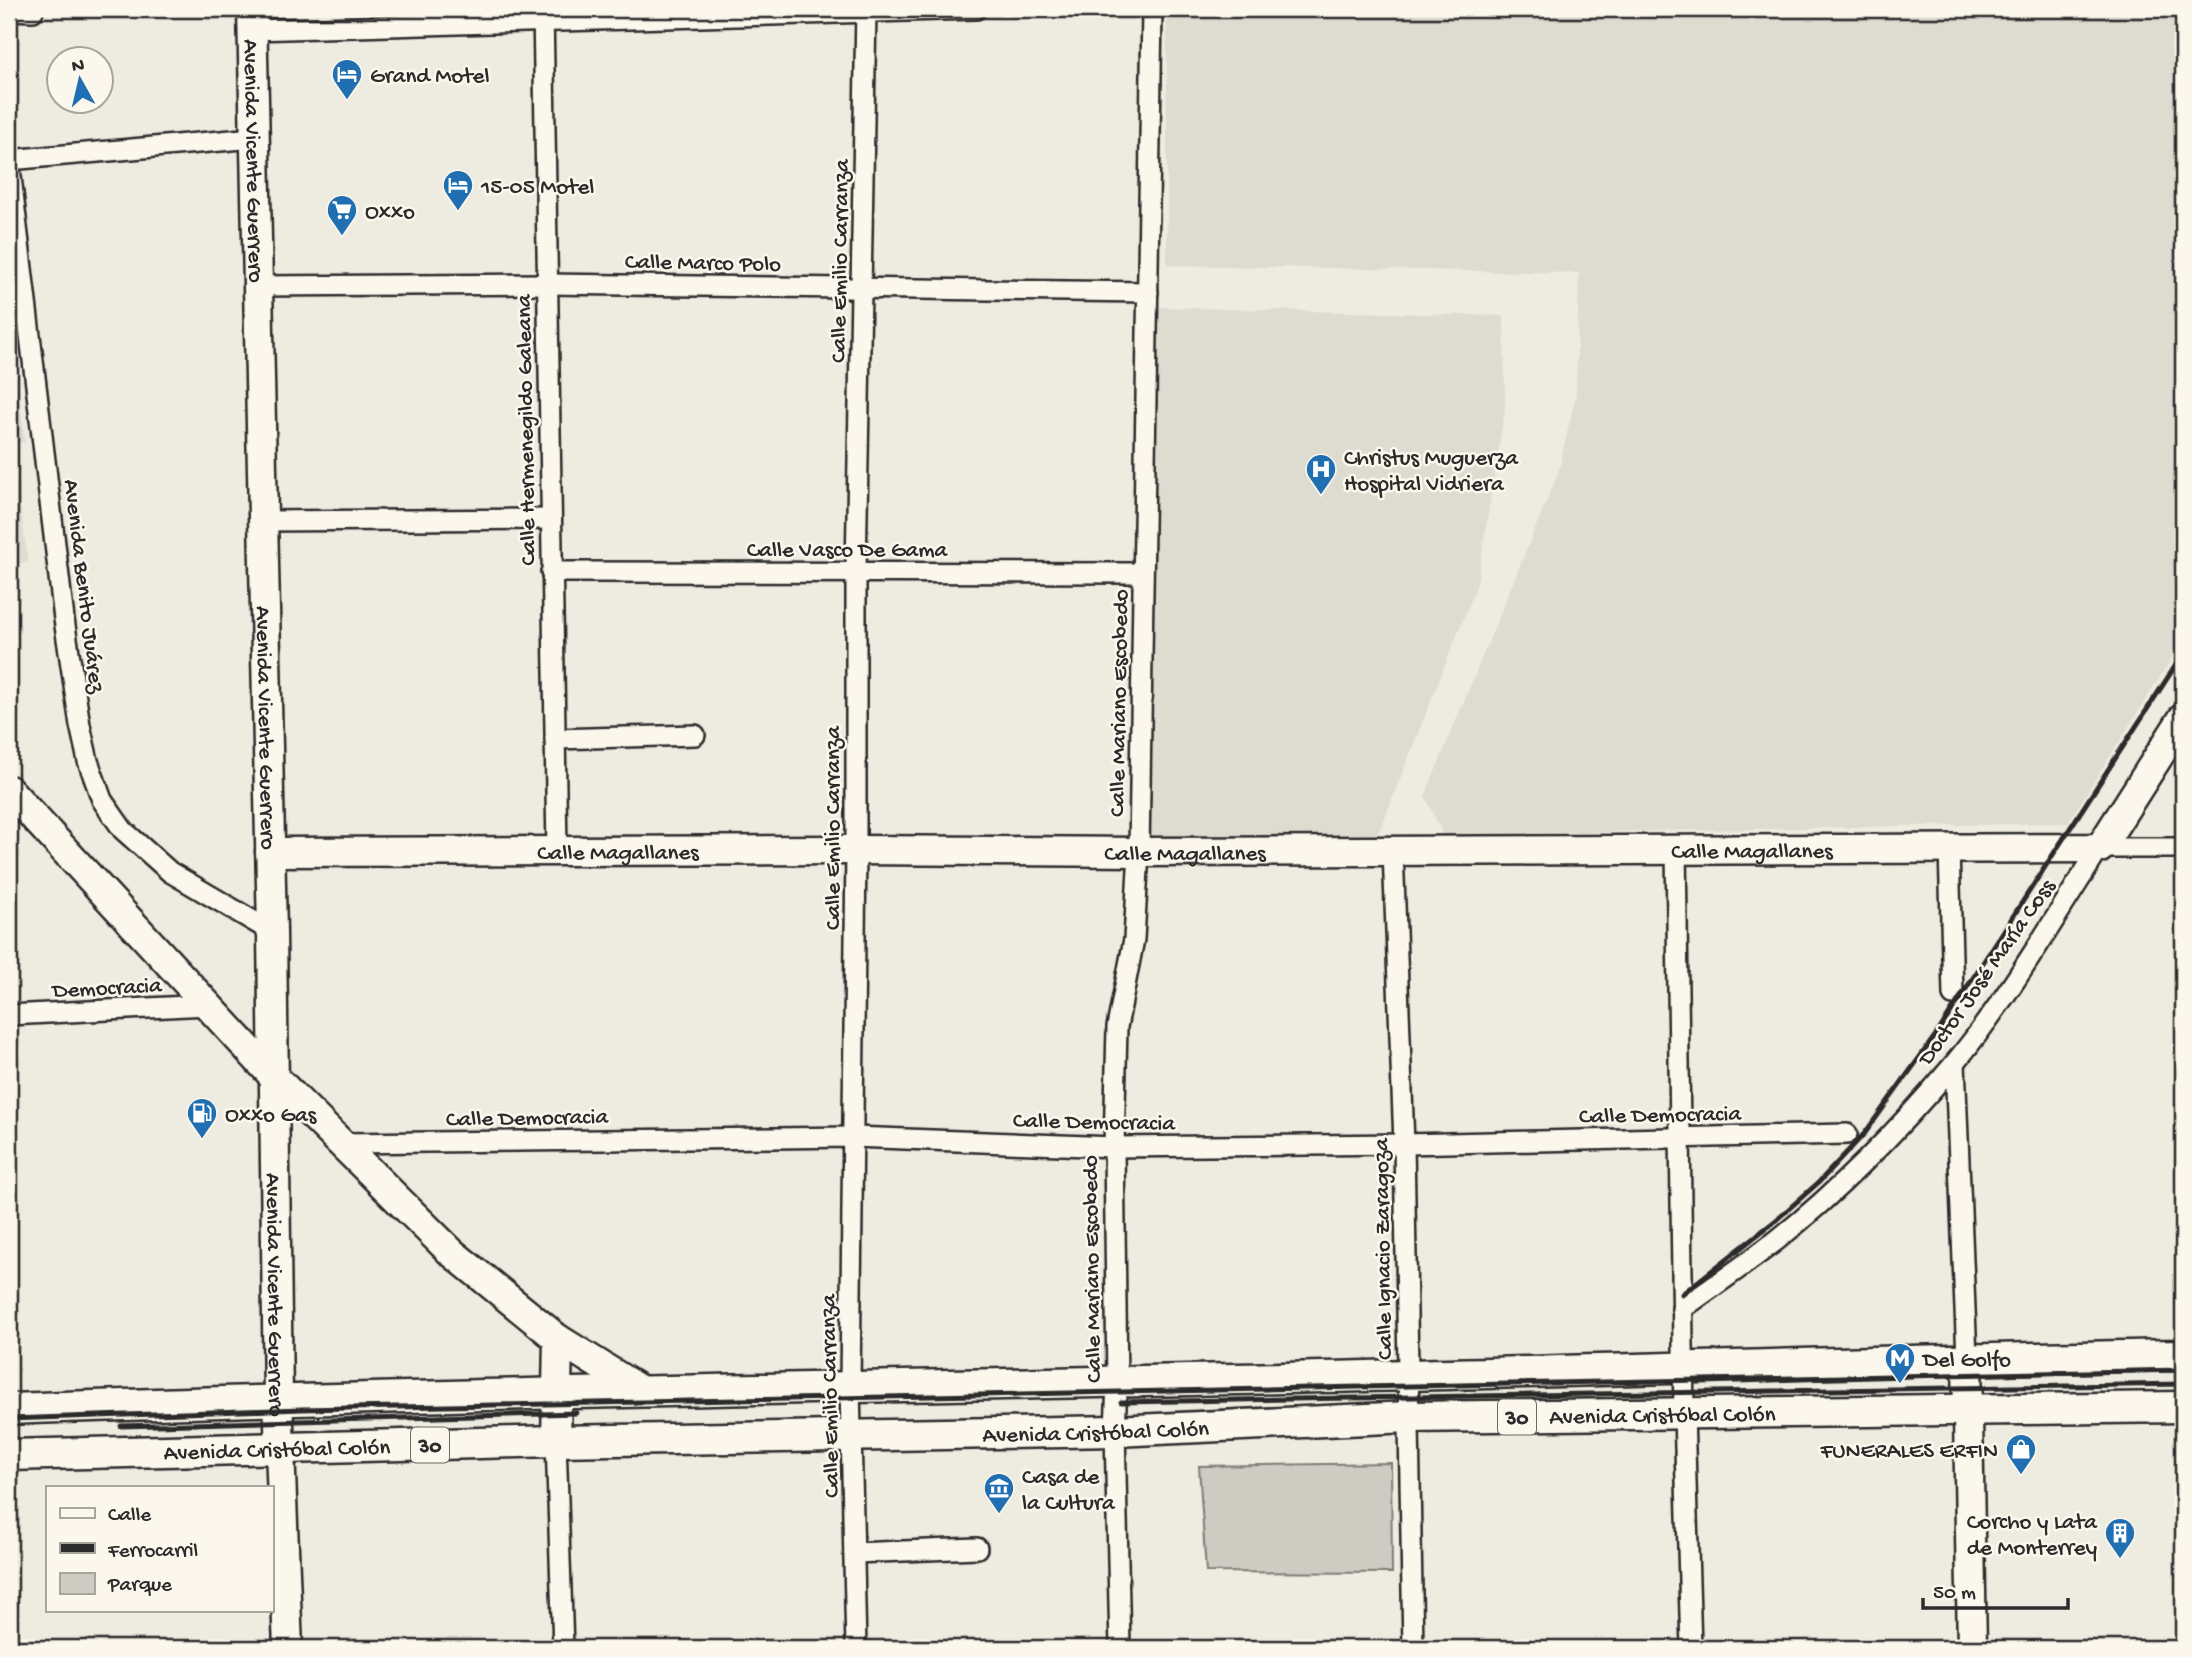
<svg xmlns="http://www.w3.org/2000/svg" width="2192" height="1657" font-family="'Gochi Hand',sans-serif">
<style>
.built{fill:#dedbd1}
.green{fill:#cecbc2;stroke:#7c7b76;stroke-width:2}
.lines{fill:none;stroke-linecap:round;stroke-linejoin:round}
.street-casing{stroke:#2b2b2b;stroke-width:24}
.secondary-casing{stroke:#2b2b2b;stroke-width:33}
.primary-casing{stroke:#2b2b2b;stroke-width:35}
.street{stroke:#fbf7ec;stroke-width:19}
.secondary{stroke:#fbf7ec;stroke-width:28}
.primary{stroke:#fbf7ec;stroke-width:30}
.rail{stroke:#2b2b2b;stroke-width:5}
.labels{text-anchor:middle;stroke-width:5;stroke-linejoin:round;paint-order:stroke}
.shield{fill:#fbf7ec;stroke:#696865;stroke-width:2}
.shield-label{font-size:21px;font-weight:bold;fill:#2b2b2b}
.poi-label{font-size:23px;fill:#2b2b2b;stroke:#fbf7ec;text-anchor:start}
.street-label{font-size:23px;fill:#2b2b2b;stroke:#fbf7ec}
</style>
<rect width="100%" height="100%" fill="#eeebe0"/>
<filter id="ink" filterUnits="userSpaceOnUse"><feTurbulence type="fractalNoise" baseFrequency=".0143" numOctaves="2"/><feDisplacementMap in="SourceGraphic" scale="14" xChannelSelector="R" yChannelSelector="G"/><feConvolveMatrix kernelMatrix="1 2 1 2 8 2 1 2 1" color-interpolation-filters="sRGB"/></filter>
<g filter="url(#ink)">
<g class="built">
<polygon points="1167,9 2183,9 2183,640 2068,823 1443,835 1425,796 1558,473 1576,394 1579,273 1167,265"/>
<polygon points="1151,307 1504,316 1505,408 1477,584 1385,817 1380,829 1373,836 1356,841 1149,839"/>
<polygon points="9,322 25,442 12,444 28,562 9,565"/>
</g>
<polygon class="green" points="1391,1463 1392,1573 1206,1572 1199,1466"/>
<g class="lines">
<g class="street-casing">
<g id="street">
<polyline points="543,9 557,851"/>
<polyline points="9,10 33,11"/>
<polyline points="252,30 976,9"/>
<polyline points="9,160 64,619 80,725 88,761 102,800 123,830 170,872 272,932"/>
<polyline points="9,160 254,138"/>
<polyline points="258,286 547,284 1148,292"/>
<polyline points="262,521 550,519"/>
<polyline points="551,572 1143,573"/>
<polyline points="555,739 695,735"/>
<polyline points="1949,848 1953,995"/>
<polyline points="1676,849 1684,1415 1691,1648"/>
<polyline points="1393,850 1404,1144 1413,1648"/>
<polyline points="9,1015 207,1005"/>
<polyline points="1955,1063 1967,1358"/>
<polyline points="341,1143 853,1137 1114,1147 1404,1144 1847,1134"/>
<path d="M 1682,1309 C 1714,1286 1746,1264 1777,1240 C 1841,1189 1901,1127 1954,1064 C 2009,997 2053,920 2100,848 L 2183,848"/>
<polyline points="556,1441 563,1648"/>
<polyline points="854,1553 977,1548"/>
<polyline points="856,1648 850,1387 856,850 856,572 866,9"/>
<polyline points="1120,1648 1115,1431 1117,1382 1114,1147 1117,1027 1134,939 1139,852 1152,9"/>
</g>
</g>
<g class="secondary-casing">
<g id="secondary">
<path id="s1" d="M 252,9 L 272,932 L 278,1399 L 288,1648"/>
<polyline points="9,790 274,1077 451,1252 558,1339 643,1392"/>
<path id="s2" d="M 270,852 L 856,850 L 1139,852 L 2100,848 L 2183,718"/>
<polyline points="1967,1358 1972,1648"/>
<polyline points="556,1441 558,1339"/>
</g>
</g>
<g class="primary-casing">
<g id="primary">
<path d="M 9,1409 C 475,1392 941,1387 1407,1375 C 1666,1369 1925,1359 2183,1355"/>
<path id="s3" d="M 9,1455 L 556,1441 L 1115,1431 L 1409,1417 L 2183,1407"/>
</g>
</g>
<use href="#street" class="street"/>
<use href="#secondary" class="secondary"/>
<use href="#primary" class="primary"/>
<g class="rail">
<polyline points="1682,1294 1775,1221 1819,1182 1865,1133 1938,1032 2183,654"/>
<polyline points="1121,1402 2183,1384"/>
<polyline points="9,1419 302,1409 2183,1370"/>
<polyline points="121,1426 576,1413"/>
</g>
</g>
</g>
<defs>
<g id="hotel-pin" transform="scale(1.575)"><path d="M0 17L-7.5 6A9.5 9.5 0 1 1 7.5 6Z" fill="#1f6fb2" stroke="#fbf7ec"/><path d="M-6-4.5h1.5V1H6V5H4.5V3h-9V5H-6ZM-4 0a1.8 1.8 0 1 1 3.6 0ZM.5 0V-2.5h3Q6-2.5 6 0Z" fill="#fff"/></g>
<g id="supermarket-pin" transform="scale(1.575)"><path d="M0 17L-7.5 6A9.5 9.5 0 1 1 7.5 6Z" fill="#1f6fb2" stroke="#fbf7ec"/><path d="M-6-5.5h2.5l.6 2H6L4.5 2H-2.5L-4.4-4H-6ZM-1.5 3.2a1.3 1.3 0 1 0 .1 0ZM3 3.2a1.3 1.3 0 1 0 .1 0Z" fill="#fff"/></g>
<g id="hospital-pin" transform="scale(1.575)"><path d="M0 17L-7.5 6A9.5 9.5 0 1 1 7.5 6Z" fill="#1f6fb2" stroke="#fbf7ec"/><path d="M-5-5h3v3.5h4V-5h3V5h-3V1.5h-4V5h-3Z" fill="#fff"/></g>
<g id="fuel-pin" transform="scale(1.575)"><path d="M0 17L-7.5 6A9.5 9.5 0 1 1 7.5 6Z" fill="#1f6fb2" stroke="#fbf7ec"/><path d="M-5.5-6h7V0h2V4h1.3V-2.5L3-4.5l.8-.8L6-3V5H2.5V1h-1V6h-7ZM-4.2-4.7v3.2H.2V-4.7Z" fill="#fff"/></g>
<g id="metro-pin" transform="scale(1.575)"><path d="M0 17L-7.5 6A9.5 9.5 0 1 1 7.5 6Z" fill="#1f6fb2" stroke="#fbf7ec"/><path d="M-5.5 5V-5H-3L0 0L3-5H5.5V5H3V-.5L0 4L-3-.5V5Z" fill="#fff"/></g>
<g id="shop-pin" transform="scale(1.575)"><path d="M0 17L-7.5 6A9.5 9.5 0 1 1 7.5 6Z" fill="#1f6fb2" stroke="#fbf7ec"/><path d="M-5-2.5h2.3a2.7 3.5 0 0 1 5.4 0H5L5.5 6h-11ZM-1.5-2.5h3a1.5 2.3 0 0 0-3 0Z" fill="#fff"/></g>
<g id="museum-pin" transform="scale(1.575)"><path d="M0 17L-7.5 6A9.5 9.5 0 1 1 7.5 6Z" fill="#1f6fb2" stroke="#fbf7ec"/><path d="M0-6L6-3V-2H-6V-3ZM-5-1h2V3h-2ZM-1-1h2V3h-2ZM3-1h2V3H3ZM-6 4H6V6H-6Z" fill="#fff"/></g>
<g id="building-pin" transform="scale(1.575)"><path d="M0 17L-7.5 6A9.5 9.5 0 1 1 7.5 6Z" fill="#1f6fb2" stroke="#fbf7ec"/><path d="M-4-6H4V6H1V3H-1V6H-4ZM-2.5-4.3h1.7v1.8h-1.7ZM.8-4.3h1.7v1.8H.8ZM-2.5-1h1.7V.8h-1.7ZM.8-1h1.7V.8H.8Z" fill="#fff"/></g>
</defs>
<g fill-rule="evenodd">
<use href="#hotel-pin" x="347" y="74"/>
<use href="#hotel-pin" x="458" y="185"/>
<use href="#supermarket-pin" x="342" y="210"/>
<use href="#hospital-pin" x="1321" y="469"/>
<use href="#fuel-pin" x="202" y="1113"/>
<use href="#metro-pin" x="1900" y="1358"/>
<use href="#shop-pin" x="2021" y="1449"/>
<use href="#museum-pin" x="999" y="1488"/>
<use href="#building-pin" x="2120" y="1533"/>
</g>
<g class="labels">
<g class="shield">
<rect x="1498" y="1399.5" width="38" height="35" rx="5"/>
<rect x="411" y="1427.5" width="38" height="35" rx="5"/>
</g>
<g class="shield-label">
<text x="1517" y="1424">30</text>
<text x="430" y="1452">30</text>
</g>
<g class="poi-label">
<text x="370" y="82">Grand Motel</text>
<text x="481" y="193">15-05 Motel</text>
<text x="365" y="218">Oxxo</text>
<text x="1344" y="464">Christus Muguerza<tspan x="1344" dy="26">Hospital Vidriera</tspan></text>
<text x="225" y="1121">Oxxo Gas</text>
<text x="1923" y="1366">Del Golfo</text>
<text x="1998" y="1457" text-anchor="end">FUNERALES ERFIN</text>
<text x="1022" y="1483">Casa de<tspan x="1022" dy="26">la Cultura</tspan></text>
<text x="2097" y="1528" text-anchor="end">Corcho y Lata<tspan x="2097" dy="26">de Monterrey</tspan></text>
</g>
<g class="street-label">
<text dy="8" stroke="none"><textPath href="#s1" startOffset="152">Avenida Vicente Guerrero</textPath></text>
<text transform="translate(703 261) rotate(1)" y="8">Calle Marco Polo</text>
<text transform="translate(838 261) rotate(-89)" y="8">Calle Emilio Carranza</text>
<text transform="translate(524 430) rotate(-91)" y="8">Calle Hermenegildo Galeana</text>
<text x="847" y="556">Calle Vasco De Gama</text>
<text transform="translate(86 586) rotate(83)" y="8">Avenida Benito Juárez</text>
<text transform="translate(1117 703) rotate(-89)" y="8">Calle Mariano Escobedo</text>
<text dy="8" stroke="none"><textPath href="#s1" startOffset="719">Avenida Vicente Guerrero</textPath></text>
<text transform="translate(831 828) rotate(-90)" y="8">Calle Emilio Carranza</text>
<text dy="8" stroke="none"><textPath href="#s2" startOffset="1482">Calle Magallanes</textPath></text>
<text dy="8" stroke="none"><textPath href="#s2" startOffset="348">Calle Magallanes</textPath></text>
<text dy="8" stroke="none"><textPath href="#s2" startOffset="915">Calle Magallanes</textPath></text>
<text transform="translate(1985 971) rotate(-55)" y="8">Doctor José María Coss</text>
<text transform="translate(107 986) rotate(-3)" y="8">Democracia</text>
<text transform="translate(1660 1113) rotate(-1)" y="8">Calle Democracia</text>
<text transform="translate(527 1116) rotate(-1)" y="8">Calle Democracia</text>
<text transform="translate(1094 1120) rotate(1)" y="8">Calle Democracia</text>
<text transform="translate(1381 1249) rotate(-91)" y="8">Calle Ignacio Zaragoza</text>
<text transform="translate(1090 1269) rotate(-91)" y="8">Calle Mariano Escobedo</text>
<text dy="8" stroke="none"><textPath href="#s1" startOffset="1286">Avenida Vicente Guerrero</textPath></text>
<text transform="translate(828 1396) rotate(-91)" y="8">Calle Emilio Carranza</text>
<text dy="8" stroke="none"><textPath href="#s3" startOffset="1654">Avenida Cristóbal Colón</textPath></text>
<text dy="8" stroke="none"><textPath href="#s3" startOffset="1087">Avenida Cristóbal Colón</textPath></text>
<text dy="8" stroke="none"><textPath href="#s3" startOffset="268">Avenida Cristóbal Colón</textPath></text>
</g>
</g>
<rect width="2192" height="1657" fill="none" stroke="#fbf7ec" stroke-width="35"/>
<rect x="18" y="18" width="2157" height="1622" fill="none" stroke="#2b2b2b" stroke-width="2.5" filter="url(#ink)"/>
<rect x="46" y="1486" width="228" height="126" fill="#fbf7ec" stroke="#a8a59f" stroke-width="2"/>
<rect x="60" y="1508" width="35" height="10" fill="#fbf7ec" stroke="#a8a59f" stroke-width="2"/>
<text x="108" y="1520" font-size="21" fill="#2b2b2b">Calle</text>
<rect x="60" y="1543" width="35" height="10" fill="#2b2b2b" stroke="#a8a59f" stroke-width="2"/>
<text x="108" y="1556" font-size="21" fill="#2b2b2b">Ferrocarril</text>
<rect x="60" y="1573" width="35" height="21" fill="#cecbc2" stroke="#a8a59f" stroke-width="2"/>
<text x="108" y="1590" font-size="21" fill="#2b2b2b">Parque</text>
<g transform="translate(80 80) rotate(352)"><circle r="33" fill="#fbf7ec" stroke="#a8a59f" stroke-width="2"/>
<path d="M0-5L12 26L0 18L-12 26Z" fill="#1f6fb2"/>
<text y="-10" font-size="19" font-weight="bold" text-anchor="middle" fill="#2b2b2b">N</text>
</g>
<path d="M1923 1598v10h145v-10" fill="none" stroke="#2b2b2b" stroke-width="3.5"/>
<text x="1933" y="1598" font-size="21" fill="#2b2b2b" stroke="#fbf7ec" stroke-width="5" paint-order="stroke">50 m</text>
</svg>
